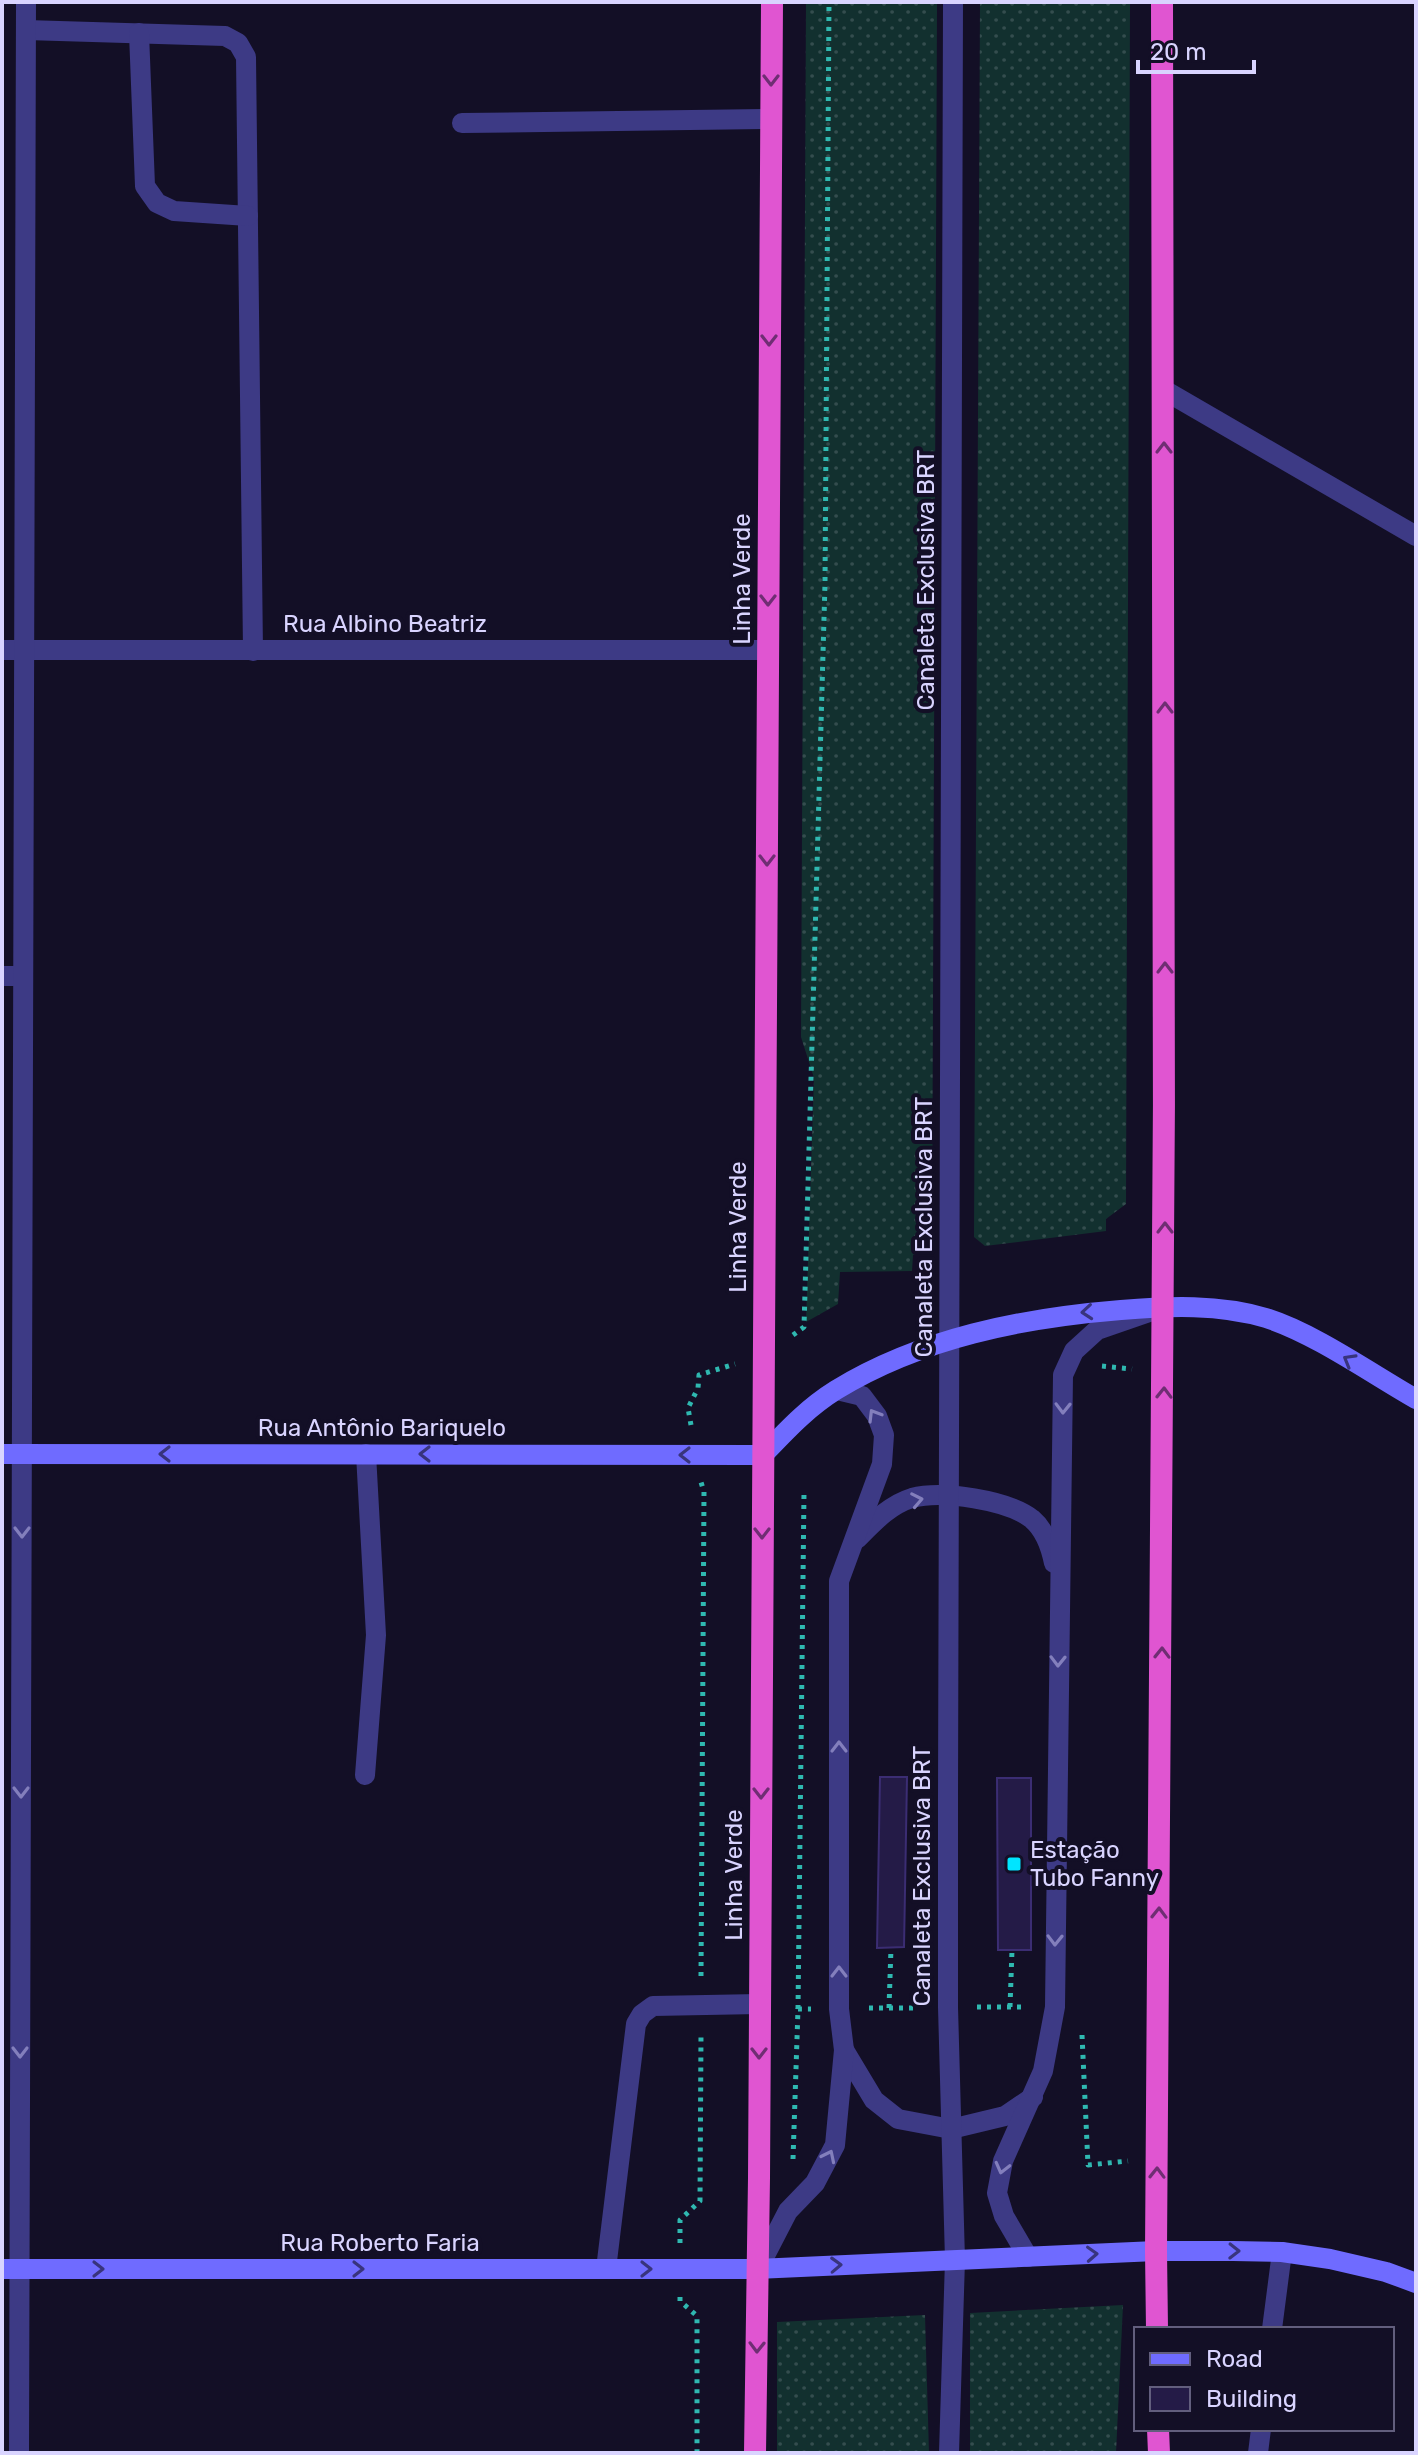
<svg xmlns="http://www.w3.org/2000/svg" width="1418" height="2455" font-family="Rubik,sans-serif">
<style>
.grass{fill:url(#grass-dots)}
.building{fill:#241b47;stroke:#3b2d73;stroke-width:2}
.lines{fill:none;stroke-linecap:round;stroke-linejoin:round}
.path{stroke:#2fb8b0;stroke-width:5;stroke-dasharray:4 6;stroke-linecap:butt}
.service{stroke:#3d3a85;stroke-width:20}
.minor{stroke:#3d3a85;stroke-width:20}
.secondary{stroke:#6f6bff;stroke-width:20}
.trunk{stroke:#e055d1;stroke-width:22}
.oneway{stroke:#6f2e73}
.oneway2{stroke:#38347d}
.oneway3{stroke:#837fbc}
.poi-dot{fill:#00e5ff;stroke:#130f26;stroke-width:3}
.labels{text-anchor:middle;stroke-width:8;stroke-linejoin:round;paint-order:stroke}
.street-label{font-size:24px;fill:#d9d4ff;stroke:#130f26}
.poi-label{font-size:24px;fill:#d9d4ff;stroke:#130f26;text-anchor:start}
</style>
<defs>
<pattern id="grass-dots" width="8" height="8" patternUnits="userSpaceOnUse" patternTransform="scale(2)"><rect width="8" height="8" fill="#12302f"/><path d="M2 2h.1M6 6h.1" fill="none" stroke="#344d4e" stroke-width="1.8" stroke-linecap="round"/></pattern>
</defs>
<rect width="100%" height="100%" fill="#130f26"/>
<g class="grass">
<polygon points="806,2 937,2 932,1249 913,1255 912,1271 840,1272 838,1304 806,1322 814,1078 801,1037"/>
<polygon points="980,2 1130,2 1126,1204 1106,1219 1106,1231 985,1246 974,1237"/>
<polygon points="1123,2305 1116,2453 970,2453 970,2313"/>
<polygon points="925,2315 929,2453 777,2453 777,2322"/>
</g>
<g class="building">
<polygon points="880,1777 907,1777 904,1947 877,1948"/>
<polygon points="997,1778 1031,1778 1031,1950 998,1950"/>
</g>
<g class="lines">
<g class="path">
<polyline points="793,1335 804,1327 825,583 829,2"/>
<polyline points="1102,1366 1132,1369"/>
<polyline points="691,1425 688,1408 698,1388 699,1375 735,1364"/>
<polyline points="701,1976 704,1492 701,1482"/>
<polyline points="977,2007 1027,2007"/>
<polyline points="1010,2007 1012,1950"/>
<polyline points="869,2008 919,2008"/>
<polyline points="889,2008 891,1948"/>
<polyline points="798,2009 804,1492"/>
<polyline points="1082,2035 1088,2165 1128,2161"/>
<polyline points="793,2159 798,2009 811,2009"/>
<polyline points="680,2243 680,2220 700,2201 701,2034"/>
<polyline points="680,2297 680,2301 697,2316 697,2453"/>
</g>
<g class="service">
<polyline points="26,30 225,36 238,43 246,57 253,651"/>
<polyline points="139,33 145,186 157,203 174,211 248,216"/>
<polyline points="462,123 771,119"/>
<polyline points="2,976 23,976"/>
<path d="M 857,1539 C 873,1523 889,1505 912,1498 C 942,1490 1008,1500 1032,1519 C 1045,1530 1051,1548 1054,1563"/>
<polyline points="365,1775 376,1635 366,1454"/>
<polyline points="844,2050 874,2100 898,2119 951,2129 1005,2116 1033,2097"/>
<polyline points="1028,2257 1004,2216 997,2193 1003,2161 1043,2071 1055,2007 1063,1375 1074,1351 1097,1330 1149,1312"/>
<polyline points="606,2269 636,2024 642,2014 653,2006 759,2004"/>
<polyline points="758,2269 788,2211 815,2183 835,2145 844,2050 839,2009 839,1581 882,1464 884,1435 877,1416 862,1396 837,1390"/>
<polyline points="1272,2329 1282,2252"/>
<polyline points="949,2453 955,2260 948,2007 948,1796 953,2"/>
<polyline points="1258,2453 1261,2429"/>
</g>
<g class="minor">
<polyline points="1164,390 1416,536"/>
<polyline points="2,650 768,650"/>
<polyline points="19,2453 26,2"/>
</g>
<g class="secondary">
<path d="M 2,1454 L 763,1455 C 786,1431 807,1408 836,1390 C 921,1338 1022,1318 1121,1310 C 1169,1306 1219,1304 1266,1318 C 1314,1333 1372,1374 1416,1399"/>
<polyline points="2,2269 758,2269 1156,2251 1233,2251 1282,2252 1330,2259 1386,2272 1416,2283"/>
</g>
<g class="trunk">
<path d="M 1157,2329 L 1156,2251 C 1164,1501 1167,752 1162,2"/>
<polyline points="1158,2429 1159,2453"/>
<polyline points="755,2453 759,2178 772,2"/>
</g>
</g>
<defs><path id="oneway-chevron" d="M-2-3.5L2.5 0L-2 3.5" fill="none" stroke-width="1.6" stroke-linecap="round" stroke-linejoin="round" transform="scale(2)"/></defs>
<g class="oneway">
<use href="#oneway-chevron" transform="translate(771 80) rotate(90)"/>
<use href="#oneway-chevron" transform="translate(769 340) rotate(90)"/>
<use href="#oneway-chevron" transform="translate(1164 448) rotate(-90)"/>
<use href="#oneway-chevron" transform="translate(768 600) rotate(90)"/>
<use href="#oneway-chevron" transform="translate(1165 708) rotate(-90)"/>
<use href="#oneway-chevron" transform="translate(767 860) rotate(90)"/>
<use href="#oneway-chevron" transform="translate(1165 968) rotate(-90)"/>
<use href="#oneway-chevron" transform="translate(1165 1228) rotate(-90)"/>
<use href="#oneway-chevron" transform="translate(1164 1393) rotate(-89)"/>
<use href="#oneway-chevron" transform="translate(762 1533) rotate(90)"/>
<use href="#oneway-chevron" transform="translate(1162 1653) rotate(-89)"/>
<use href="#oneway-chevron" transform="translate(761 1793) rotate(90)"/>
<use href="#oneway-chevron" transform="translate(1159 1913) rotate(-89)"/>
<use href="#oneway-chevron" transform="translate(759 2053) rotate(90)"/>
<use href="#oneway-chevron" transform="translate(1157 2173) rotate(-89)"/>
<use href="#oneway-chevron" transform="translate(757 2347) rotate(91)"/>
</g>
<g class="oneway2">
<use href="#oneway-chevron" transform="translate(1087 1312) rotate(175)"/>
<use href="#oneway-chevron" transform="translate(1349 1360) rotate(-150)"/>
<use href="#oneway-chevron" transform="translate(165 1454) rotate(-180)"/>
<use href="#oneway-chevron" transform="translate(425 1454) rotate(-180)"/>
<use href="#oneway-chevron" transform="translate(685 1455) rotate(-180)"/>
<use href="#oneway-chevron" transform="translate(1234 2251) rotate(1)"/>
<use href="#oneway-chevron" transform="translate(1092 2254) rotate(-3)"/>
<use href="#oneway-chevron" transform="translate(836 2265) rotate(-2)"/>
<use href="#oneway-chevron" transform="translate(98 2269)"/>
<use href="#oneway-chevron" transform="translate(358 2269)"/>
<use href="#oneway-chevron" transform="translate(646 2269)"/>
</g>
<g class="oneway3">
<use href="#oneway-chevron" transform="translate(1063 1408) rotate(91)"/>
<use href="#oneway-chevron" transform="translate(874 1415) rotate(-121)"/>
<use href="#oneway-chevron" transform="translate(917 1500) rotate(-11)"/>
<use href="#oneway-chevron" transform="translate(22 1532) rotate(90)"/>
<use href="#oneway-chevron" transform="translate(1058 1661) rotate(91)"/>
<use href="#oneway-chevron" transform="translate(839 1747) rotate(-90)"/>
<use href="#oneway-chevron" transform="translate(21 1792) rotate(90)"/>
<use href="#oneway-chevron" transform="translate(1055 1940) rotate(91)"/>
<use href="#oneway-chevron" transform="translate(839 1972) rotate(-90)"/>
<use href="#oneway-chevron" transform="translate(20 2052) rotate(90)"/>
<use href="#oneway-chevron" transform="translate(829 2156) rotate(-64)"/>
<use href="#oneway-chevron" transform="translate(1002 2168) rotate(104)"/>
</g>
<rect class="poi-dot" x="1006" y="1856" width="16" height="16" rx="4"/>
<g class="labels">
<g class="street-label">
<text transform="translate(742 579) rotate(-90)" y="8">Linha Verde</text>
<text transform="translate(926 580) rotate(-90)" y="8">Canaleta Exclusiva BRT</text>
<text x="385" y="632">Rua Albino Beatriz</text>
<text transform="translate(738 1227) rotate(-90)" y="8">Linha Verde</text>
<text transform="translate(924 1227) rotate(-90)" y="8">Canaleta Exclusiva BRT</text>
<text x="382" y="1436">Rua Antônio Bariquelo</text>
<text transform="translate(734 1875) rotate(-90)" y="8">Linha Verde</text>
<text transform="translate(922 1876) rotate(-90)" y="8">Canaleta Exclusiva BRT</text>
<text x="380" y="2251">Rua Roberto Faria</text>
</g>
<g class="poi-label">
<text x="1030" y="1858">Estação<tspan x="1030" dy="28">Tubo Fanny</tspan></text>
</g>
</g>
<rect width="1418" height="2455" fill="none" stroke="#d9d4ff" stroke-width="8"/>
<rect x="1134" y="2327" width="260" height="104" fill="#130f26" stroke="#625e7d" stroke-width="2"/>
<rect x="1150" y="2353" width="40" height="12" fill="#6f6bff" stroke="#625e7d" stroke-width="2"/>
<text x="1206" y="2367" font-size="24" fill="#d9d4ff">Road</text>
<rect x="1150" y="2387" width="40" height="24" fill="#241b47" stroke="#625e7d" stroke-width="2"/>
<text x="1206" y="2407" font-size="24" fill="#d9d4ff">Building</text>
<path d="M1138 60v12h116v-12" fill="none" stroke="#d9d4ff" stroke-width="4"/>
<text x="1150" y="60" font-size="24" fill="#d9d4ff" stroke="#130f26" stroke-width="6" paint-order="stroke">20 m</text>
</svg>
